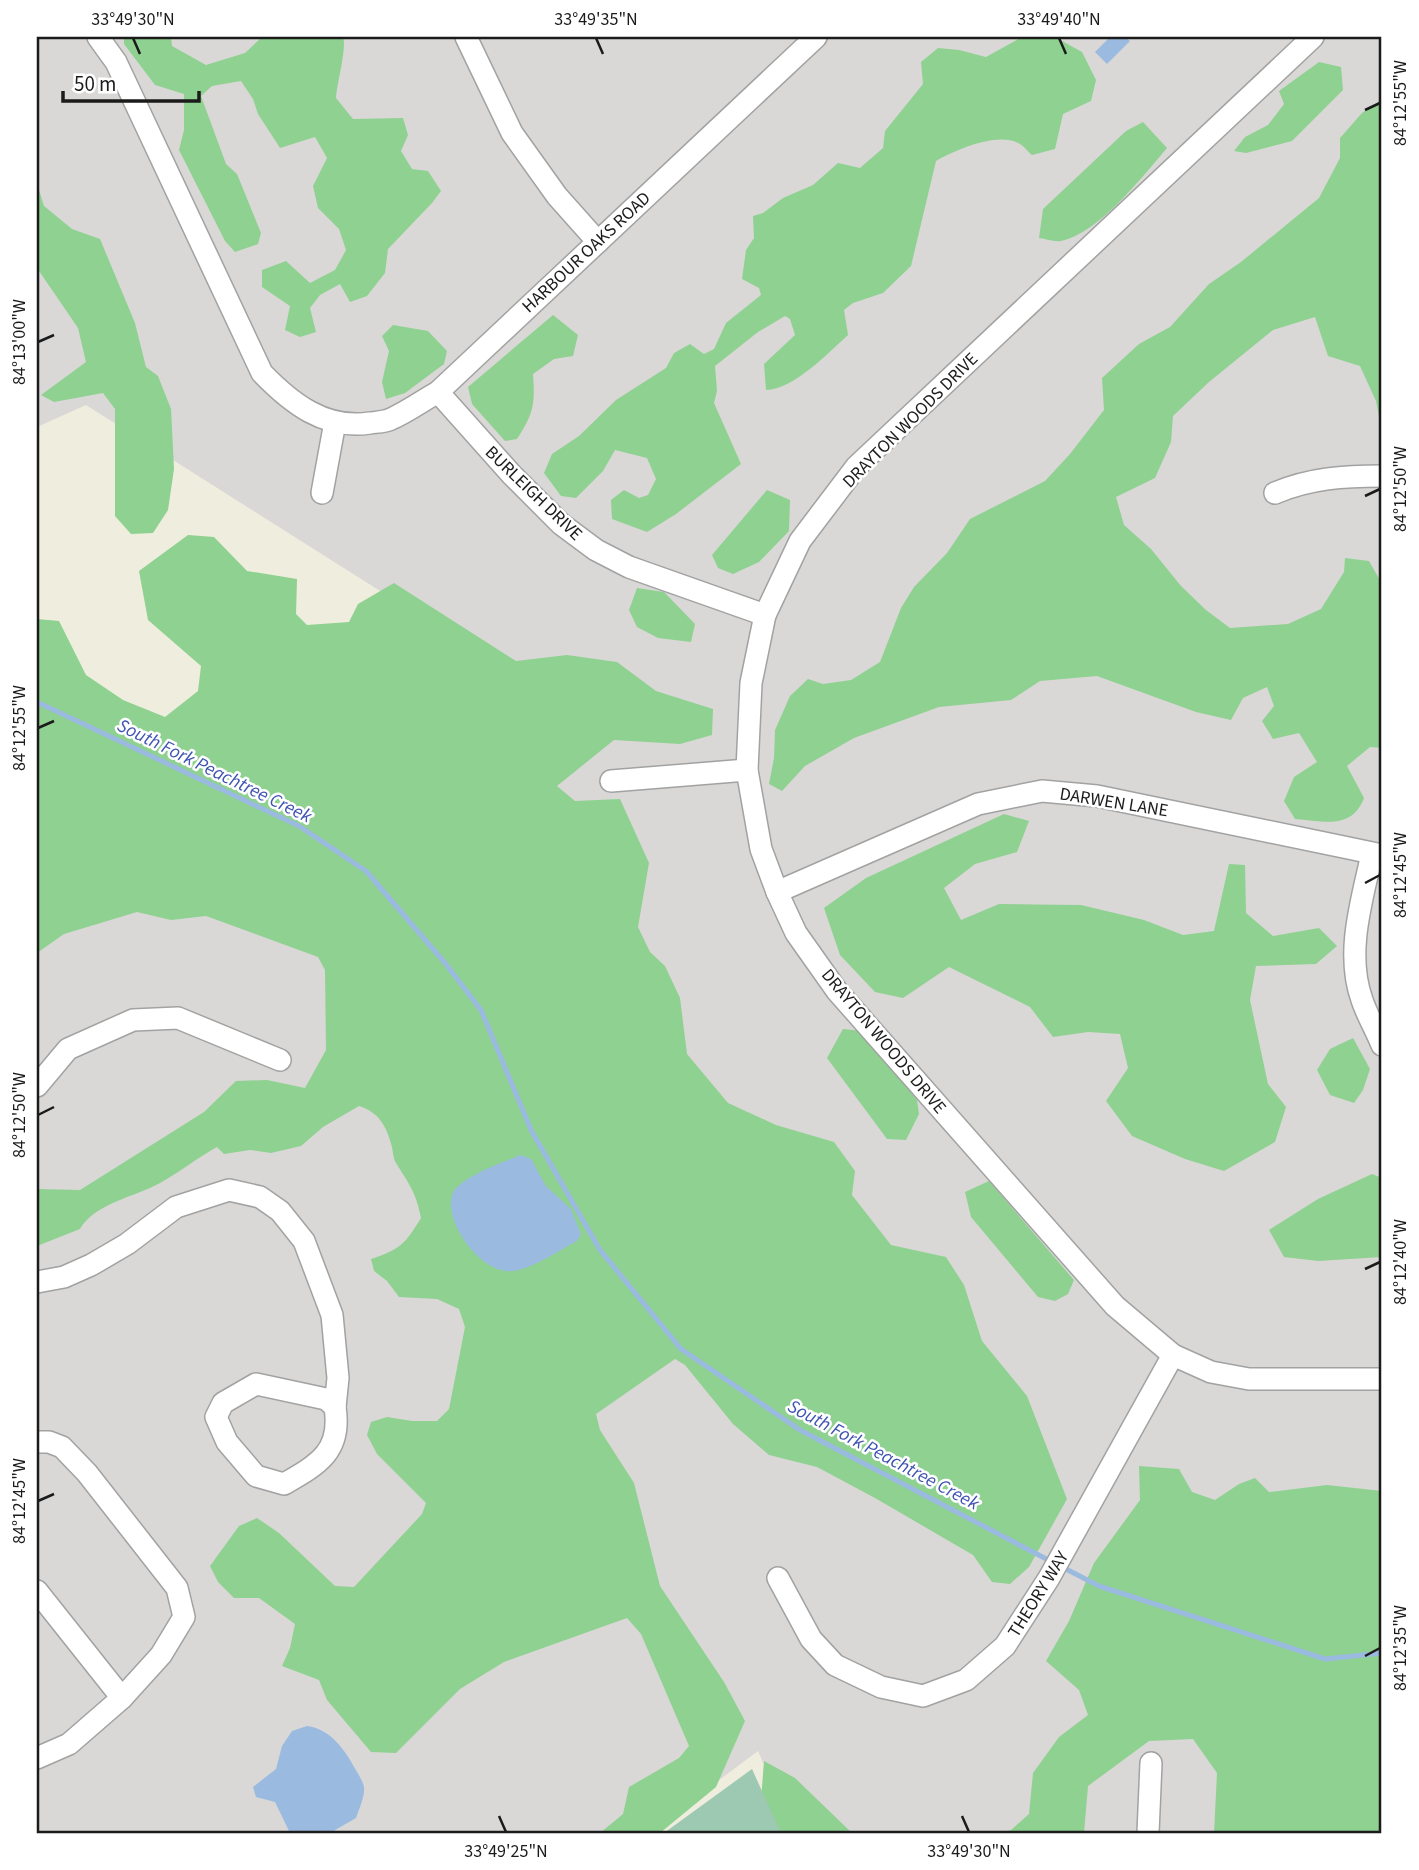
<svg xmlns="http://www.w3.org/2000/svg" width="1419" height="1870" font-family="'Source Sans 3',sans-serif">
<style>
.residential{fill:#d9d8d7}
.forest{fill:#8fd190}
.cemetery{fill:#9dc9b2}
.water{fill:#9abae0}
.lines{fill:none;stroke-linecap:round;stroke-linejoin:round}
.stream{stroke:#9abae0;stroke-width:5}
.minor-casing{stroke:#a2a2a2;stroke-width:24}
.minor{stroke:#fff;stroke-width:21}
.ticks{fill:none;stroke:#1b1b1b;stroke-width:2.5}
.labels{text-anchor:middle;stroke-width:5;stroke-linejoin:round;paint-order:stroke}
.street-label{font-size:18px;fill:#1b1b1b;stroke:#fff}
.water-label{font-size:19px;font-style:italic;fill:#3f54b2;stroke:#fff}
.neatline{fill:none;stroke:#1b1b1b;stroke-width:2.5}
.ticks-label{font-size:18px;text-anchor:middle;fill:#1b1b1b}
</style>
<rect width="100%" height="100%" fill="#eeedde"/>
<polygon class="residential" points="37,37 1382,37 1382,1833 794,1833 758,1751 648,1833 37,1833 37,933 551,699 86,405 37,427"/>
<g class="forest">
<path d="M 124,37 L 171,37 L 172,46 L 206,65 L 245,53 L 262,37 L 343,37 C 347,49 337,81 336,98 L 353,119 L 403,118 L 408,135 L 401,151 L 412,169 L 428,171 L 441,191 L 432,203 L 388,249 L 385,273 L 367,296 L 350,302 L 340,284 L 320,295 L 310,308 L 316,332 L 300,337 L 285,330 L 290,306 L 262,287 L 262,270 L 286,261 L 310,283 L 335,270 L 346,250 L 339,229 L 318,208 L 313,186 L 327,158 L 315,137 L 280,148 L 258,114 L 253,99 L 241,81 L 212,86 L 201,96 L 226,164 L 237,174 L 261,233 L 258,244 L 235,252 L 225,241 L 179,150 L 184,130 L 184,94 L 155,85 L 124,44 Z"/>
<path d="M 1022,37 L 1055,37 L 1082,52 L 1096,80 L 1091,101 L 1063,114 L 1055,149 L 1032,155 C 1028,152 1024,146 1020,144 C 998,131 956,150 936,161 L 911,266 L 883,293 L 853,303 L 844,310 L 848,335 C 827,354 794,389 766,390 L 764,364 L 795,335 L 790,319 L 785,316 L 758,332 L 715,366 L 717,391 L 714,403 L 741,464 L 676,514 L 647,532 L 612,519 L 611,500 L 624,490 L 639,498 L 648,495 L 656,479 L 647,458 L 615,450 L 603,471 L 576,498 L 561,496 L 544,473 L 552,454 L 579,436 L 616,400 L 666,368 L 674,353 L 690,344 L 704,354 L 714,349 L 726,323 L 761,295 L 759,288 L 742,279 L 746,250 L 754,238 L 753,216 L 763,213 L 783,198 L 813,185 L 838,163 L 860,168 L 883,148 L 885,131 L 923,84 L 921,62 L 938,48 L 959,50 L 986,57 Z"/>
<polygon points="1319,62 1341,67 1343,90 1292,141 1246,153 1234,151 1245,137 1268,125 1284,104 1279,91"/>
<path d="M 1382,99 L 1382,432 L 1376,401 L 1360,366 L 1328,356 L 1315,317 L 1273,330 L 1209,382 L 1173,416 L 1171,442 L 1155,478 L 1116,497 L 1124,525 L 1151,549 L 1181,586 L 1206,610 L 1230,628 L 1288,624 L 1321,609 L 1344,572 L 1345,558 L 1369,561 L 1382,584 L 1382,748 L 1370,747 L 1347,766 L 1364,798 C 1352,830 1324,821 1295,819 L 1284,801 L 1294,777 L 1317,762 L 1299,733 L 1273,739 L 1262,721 L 1274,706 L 1267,687 L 1243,698 L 1231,720 L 1196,712 L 1097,676 L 1040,681 L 1011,700 L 939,707 L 854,738 L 805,766 L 782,791 L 769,784 L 774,758 L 775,730 L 790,696 L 808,679 L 823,684 L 851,680 L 880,662 L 901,608 L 914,587 L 947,553 L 970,519 L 1045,481 L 1070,454 L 1104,410 L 1102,378 L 1139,344 L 1170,327 L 1209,284 L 1241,262 L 1319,198 L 1340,158 L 1340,138 L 1362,113 Z"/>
<path d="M 1143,122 L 1167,148 C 1142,177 1099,233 1061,241 C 1054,242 1046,239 1039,238 L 1043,209 L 1126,131 Z"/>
<polygon points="37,184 44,206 72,229 100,239 135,323 146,367 158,376 171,409 174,469 168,510 153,533 131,534 115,516 115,409 103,393 54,402 41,395 86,362 78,328 37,268"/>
<path d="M 553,315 L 578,335 L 573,356 L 554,359 L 533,374 C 535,404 534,413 517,439 L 505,441 L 472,404 L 468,387 Z"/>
<polygon points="393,325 428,331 447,351 444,364 405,393 386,399 382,382 389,351 382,336"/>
<polygon points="767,490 790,500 789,531 759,562 733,574 718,568 712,555"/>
<path d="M 188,535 L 214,537 L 247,571 L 297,579 L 296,614 L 307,625 L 349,622 L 358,604 L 394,583 L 516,661 L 567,655 L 617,662 L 656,691 L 713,709 L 712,735 L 680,744 L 614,740 L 557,786 L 575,801 L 620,799 L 649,863 L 638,927 L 650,952 L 665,966 L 680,998 L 687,1054 L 728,1103 L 776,1125 L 834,1142 L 855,1171 L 852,1195 L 891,1245 L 946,1257 L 964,1285 L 982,1341 L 1027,1396 L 1067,1499 L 1029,1567 L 1010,1584 L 992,1582 L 973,1555 L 875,1498 L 817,1467 L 769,1455 L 733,1424 L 685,1365 L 675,1359 L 596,1414 L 600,1430 L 634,1483 L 660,1586 L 724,1682 L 745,1721 L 716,1787 L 660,1833 L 600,1833 L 623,1814 L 629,1787 L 679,1758 L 689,1746 L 641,1634 L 627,1618 L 504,1662 L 460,1689 L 396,1753 L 371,1752 L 327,1700 L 319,1680 L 282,1666 L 290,1648 L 295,1624 L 259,1598 L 234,1598 L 218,1582 L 210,1566 L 239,1526 L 257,1518 L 279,1533 L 335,1586 L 354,1587 L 422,1514 L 426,1503 L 377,1454 L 367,1435 L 371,1422 L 387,1417 L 412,1421 L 437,1421 L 449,1409 L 465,1327 L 459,1309 L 437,1299 L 399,1297 L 387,1281 L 374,1271 L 371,1259 C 401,1249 405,1244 421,1218 C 416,1192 409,1184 396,1163 C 393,1158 393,1152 392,1147 C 387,1127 379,1112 359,1106 L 323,1127 L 301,1146 L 271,1153 L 250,1150 L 224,1154 L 217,1147 C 197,1158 180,1172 160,1183 C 135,1197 95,1203 80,1229 L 37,1246 L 37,1189 L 80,1190 L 204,1112 L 236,1081 L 267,1080 L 305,1088 L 326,1050 L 325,970 L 318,957 L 206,916 L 171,920 L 137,912 L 64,934 L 37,953 L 37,619 L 59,621 L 86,675 L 123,700 L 165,717 L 198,691 L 201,666 L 148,620 L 139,571 Z"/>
<polygon points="637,588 664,592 695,624 691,642 658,638 637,627 629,610"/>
<polygon points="1004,814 1029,821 1017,852 975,864 944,888 961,920 999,904 1081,905 1144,920 1183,935 1214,931 1229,864 1245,865 1246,913 1273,936 1319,928 1337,946 1316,964 1256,966 1250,1000 1268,1084 1286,1107 1275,1142 1224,1171 1185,1159 1132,1136 1106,1101 1128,1068 1120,1034 1088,1032 1053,1037 1030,1007 949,967 903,998 875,992 840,955 824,908 866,878"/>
<polygon points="843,1029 863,1031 917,1100 919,1114 906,1140 887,1139 827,1058"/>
<polygon points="1353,1038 1370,1069 1363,1090 1354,1103 1330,1095 1317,1070 1330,1049"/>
<polygon points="1372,1174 1382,1178 1382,1257 1318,1261 1284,1257 1269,1230 1318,1199"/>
<polygon points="989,1181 1074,1280 1068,1294 1055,1301 1038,1297 971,1217 965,1192"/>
<polygon points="1139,1466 1179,1469 1192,1492 1215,1500 1239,1484 1255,1478 1269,1492 1327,1485 1382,1491 1382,1833 1214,1833 1217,1773 1193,1739 1149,1741 1088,1786 1084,1833 1000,1833 1011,1830 1029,1814 1033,1773 1059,1737 1088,1715 1079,1690 1046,1661 1069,1621 1094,1563 1140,1500"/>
<polygon points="764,1761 795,1778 852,1833 780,1833 761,1800"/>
</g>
<polygon class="cemetery" points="752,1769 781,1833 664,1833"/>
<g class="water">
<polygon points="1110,37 1125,37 1130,41 1107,64 1095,52"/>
<path d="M 521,1155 L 531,1159 L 546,1186 L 571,1209 L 581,1234 L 577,1241 C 560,1250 532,1269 513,1271 C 482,1275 444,1224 452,1195 C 457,1178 505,1161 521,1155 Z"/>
<path d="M 307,1726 C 332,1729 346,1752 357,1772 C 360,1777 363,1782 364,1787 C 365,1797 359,1809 356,1818 L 330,1833 L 290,1833 L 275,1802 L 256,1797 L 253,1787 L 276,1769 L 282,1746 L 292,1731 Z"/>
</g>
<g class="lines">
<g class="stream">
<polyline points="37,702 299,826 366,871 445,963 481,1010 531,1130 600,1250 681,1349 800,1430 1054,1563"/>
<polyline points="1062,1567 1099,1586 1325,1659 1382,1653"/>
</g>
<g class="minor-casing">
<g id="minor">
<path d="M 98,37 L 116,62 L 262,373 C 291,403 325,430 370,423 C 377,422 385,422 391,419 C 407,412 422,401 438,392 L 816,37"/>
<polyline points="466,37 512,133 557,196 598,242"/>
<polyline points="1313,37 856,467 800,541 765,615 751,683 747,770 761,849 777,892 796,933 837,991 1115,1306 1173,1355 1211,1372 1249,1379 1382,1379"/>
<polyline points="438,392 512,475 561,524 596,550 629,567 765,615"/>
<polyline points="322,493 335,422"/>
<path d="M 1275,493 C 1310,478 1345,476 1382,476"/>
<polyline points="611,781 747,770"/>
<path d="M 1372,854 C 1362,900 1345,953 1362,1000 C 1367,1015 1376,1030 1382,1045"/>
<polyline points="777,892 978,804 1042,791 1097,796 1382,855"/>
<polyline points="37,1086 68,1049 133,1020 178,1018 280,1060"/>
<polyline points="37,1282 64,1277 91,1265 127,1244 176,1207 229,1190 260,1197 280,1211 304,1241 332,1315 338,1378 335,1407"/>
<path d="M 256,1384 L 326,1399 L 335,1407 C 342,1451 319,1464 284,1484 L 256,1476 L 227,1442 L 216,1417 L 223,1403 Z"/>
<polyline points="37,1442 49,1442 62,1447 87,1473 177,1588 184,1617 161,1655 122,1698 37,1591"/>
<polyline points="778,1578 811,1639 835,1665 881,1687 923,1696 966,1680 1005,1646 1049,1578 1173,1355"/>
<polyline points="37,1758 69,1744 122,1698"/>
<polyline points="1148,1833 1151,1763"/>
</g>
</g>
<use href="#minor" class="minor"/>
</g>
<path class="ticks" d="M 133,38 L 140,54M 596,38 L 603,54M 1059,38 L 1066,54M 1365,110 L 1380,103M 38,342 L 54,335M 1365,496 L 1380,489M 38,728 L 54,721M 1365,883 L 1380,875M 38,1115 L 54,1107M 1365,1269 L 1380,1262M 38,1501 L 54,1494M 1365,1656 L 1380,1648M 499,1816 L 506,1832M 962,1816 L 969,1832"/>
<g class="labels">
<g class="street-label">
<text transform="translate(586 252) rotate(-43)" y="6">HARBOUR OAKS ROAD</text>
<text transform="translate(910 420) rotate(-45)" y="6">DRAYTON WOODS DRIVE</text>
<text transform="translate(534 493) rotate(44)" y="6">BURLEIGH DRIVE</text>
<text transform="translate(1114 802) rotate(9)" y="6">DARWEN LANE</text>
<text transform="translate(884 1041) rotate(50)" y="6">DRAYTON WOODS DRIVE</text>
<text transform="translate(1038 1594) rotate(-58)" y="6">THEORY WAY</text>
</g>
<g class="water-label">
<text transform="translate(215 770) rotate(26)" y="7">South Fork Peachtree Creek</text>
<text transform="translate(884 1454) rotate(28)" y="7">South Fork Peachtree Creek</text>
</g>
</g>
<rect width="1419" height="1870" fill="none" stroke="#ffffff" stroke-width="77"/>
<path d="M63 91v10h136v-10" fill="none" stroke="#1b1b1b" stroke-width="3.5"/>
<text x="74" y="91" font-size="21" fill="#1b1b1b" stroke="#ffffff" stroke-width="5" paint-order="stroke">50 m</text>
<rect x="38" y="38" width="1342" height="1794" class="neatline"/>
<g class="ticks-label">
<text x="133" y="25">33°49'30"N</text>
<text x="596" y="25">33°49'35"N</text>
<text x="1059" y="25">33°49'40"N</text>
<text transform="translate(1400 103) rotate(-90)" y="6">84°12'55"W</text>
<text transform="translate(19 342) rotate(-90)" y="6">84°13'00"W</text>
<text transform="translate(1400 489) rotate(-90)" y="6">84°12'50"W</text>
<text transform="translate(19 728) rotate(-90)" y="6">84°12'55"W</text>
<text transform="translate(1400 875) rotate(-90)" y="6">84°12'45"W</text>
<text transform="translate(19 1115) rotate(-90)" y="6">84°12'50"W</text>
<text transform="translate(1400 1262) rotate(-90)" y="6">84°12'40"W</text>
<text transform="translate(19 1501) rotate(-90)" y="6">84°12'45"W</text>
<text transform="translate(1400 1648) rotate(-90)" y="6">84°12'35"W</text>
<text x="506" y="1857">33°49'25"N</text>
<text x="969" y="1857">33°49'30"N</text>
</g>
</svg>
